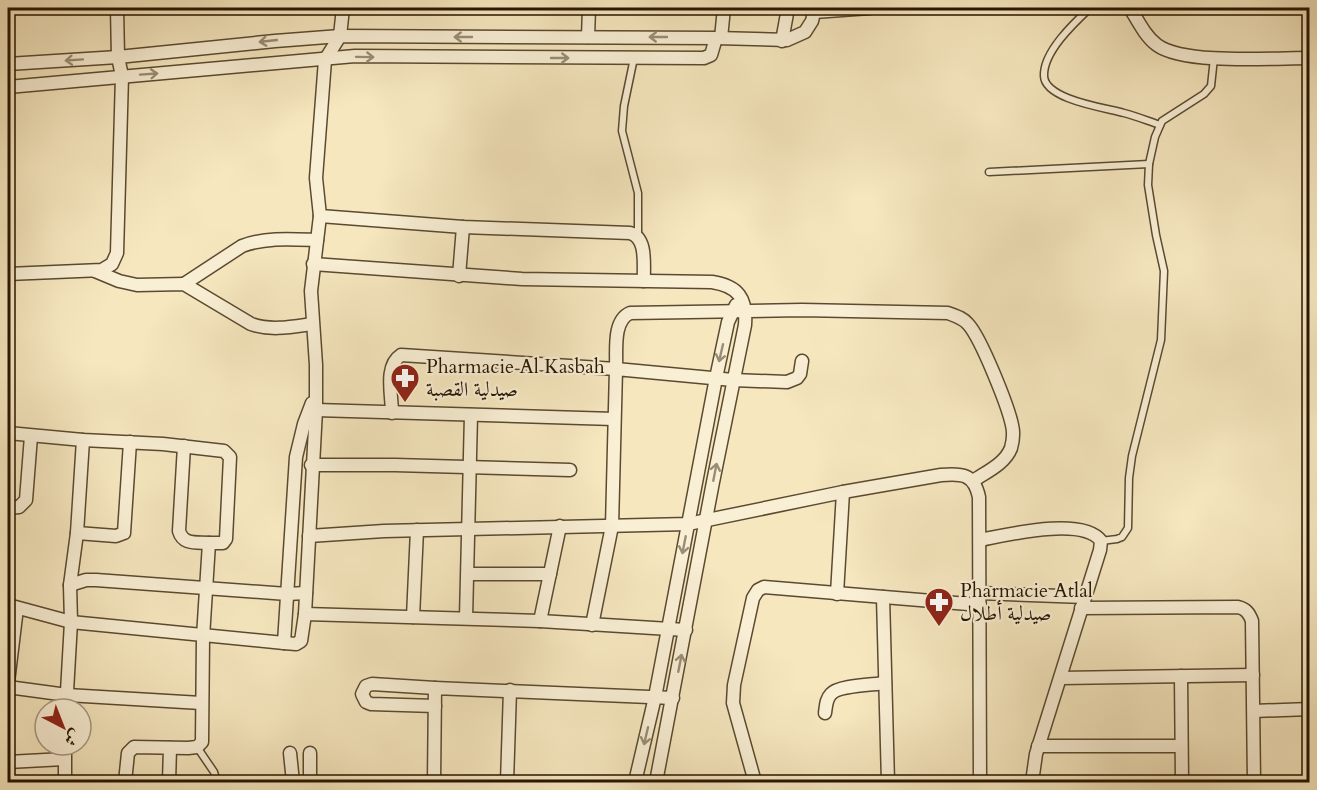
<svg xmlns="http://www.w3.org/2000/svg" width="1317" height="790" font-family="Cardo,Amiri,serif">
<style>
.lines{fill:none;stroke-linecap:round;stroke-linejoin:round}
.service-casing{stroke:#5a4a30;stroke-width:9}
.minor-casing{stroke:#5a4a30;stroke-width:15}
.service{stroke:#f9efd5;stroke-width:6}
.minor{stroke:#f9efd5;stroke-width:12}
.oneway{stroke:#9a8d75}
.labels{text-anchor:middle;stroke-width:4.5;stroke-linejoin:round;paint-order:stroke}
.poi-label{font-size:20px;fill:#261500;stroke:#f9efd5;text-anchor:start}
</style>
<rect width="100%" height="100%" fill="#f6e7bf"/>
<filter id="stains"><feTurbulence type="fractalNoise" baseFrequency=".00333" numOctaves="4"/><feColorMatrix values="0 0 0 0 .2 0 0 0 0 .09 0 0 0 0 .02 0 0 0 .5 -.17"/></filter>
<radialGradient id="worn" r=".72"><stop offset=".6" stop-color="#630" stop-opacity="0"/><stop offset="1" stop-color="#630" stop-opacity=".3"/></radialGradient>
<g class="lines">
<g class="service-casing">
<g id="service">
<path d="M 1090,8 C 1074,23 1043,52 1044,76 C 1045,100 1107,108 1124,113 C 1136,116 1148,121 1160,125"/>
<polyline points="634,58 624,106 622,131 638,193 638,236"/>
<polyline points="989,172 1149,164"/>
<polyline points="1101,541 1117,539 1122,537 1128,528 1129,478 1132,456 1161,340 1164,271 1156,235 1148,185 1149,164 1155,137 1162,121 1204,94 1211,86 1214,58"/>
<polyline points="197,747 214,772 217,782"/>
</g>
</g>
<g class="minor-casing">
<g id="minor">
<path d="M 343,8 L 340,36 L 325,60 L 316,178 L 320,216 L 463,227 L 630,233 C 648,238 643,266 644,281"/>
<path d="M 1130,8 C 1138,21 1145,36 1157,45 C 1184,65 1274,58 1310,58"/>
<polyline points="814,12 870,8"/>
<polyline points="588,37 589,8"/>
<polyline points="721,38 724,8"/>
<polyline points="782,41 788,8"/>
<polyline points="8,64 118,57 275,41 340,36 716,38 787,40 805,32 812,21 815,8"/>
<polyline points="8,87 355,56 704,58 711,55 716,38"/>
<path d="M 313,264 L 522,279 L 712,282 C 738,286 747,298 745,325 L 713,482 L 656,782"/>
<path d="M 95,271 L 119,281 L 137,285 L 184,284 L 251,324 C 271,331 291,327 312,324"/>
<polyline points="8,274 102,270 112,264 117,253 122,76 118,57 117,8"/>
<polyline points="459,276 463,227"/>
<path d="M 184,284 L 242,246 C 266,237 291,239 317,240"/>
<polyline points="316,410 614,419"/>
<path d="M 392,413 C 392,395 384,366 401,355 L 616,369 C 617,352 612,321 630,313 L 802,310 L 948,313 C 956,316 963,318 968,324 C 981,338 1008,406 1012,425 C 1014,433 1013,441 1011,448 C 1005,464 986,472 973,481"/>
<polyline points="8,433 83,440 163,444 224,451 230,457 226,539 223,543 209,543 203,637 202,742 197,747 188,748 134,747 128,753 125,782"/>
<path d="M 184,446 L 179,531 C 183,545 196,542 209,543"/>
<polyline points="311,465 395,465 570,470"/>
<polyline points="8,508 19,507 26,500 31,436"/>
<polyline points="77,533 116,536 124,533 130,442"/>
<path d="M 309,536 L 384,531 L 688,524 L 843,492 L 941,475 C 962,473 974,474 979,497 L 980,782"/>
<path d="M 980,540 C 1006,535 1083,516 1101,541 L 1100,550 L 1036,754 L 1032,782"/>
<polyline points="468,574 550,574"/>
<polyline points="70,585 86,580 96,580 287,594 306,593"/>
<polyline points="980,593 1085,597"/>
<polyline points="837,594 843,492"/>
<polyline points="883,597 888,782"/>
<polyline points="8,605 71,622 284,643 296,644 301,641 305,614 540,621 686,630"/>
<path d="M 1081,608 L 1238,607 C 1246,609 1249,613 1252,621 L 1254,782"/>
<polyline points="305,614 316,410 316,365 311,291 320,216"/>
<polyline points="413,617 417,530"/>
<polyline points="466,618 471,415"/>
<polyline points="540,621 560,526"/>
<polyline points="592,625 612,526 616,369 733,380 787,382 797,378 800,374 802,361"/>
<polyline points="284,643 296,457 304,424 312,403"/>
<polyline points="1181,676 1182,782"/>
<polyline points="1061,678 1253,675"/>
<polyline points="8,682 17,608"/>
<polyline points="8,687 67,695 201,703"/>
<polyline points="435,706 371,704 366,702 362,694 366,686 372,684 435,688"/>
<polyline points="66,709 71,622 70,585 77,533 83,440"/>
<polyline points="1254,711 1310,709"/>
<path d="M 825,713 C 826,706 826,699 831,694 C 839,685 873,685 885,683"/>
<polyline points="65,745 65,782"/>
<polyline points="1038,746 1180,746"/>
<polyline points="290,753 293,782"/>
<polyline points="310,753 310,782"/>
<polyline points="8,762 64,759"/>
<polyline points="169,782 170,748"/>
<polyline points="434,782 435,688 673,698"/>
<polyline points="507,782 510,690"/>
<polyline points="635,782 655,697 716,378 728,322 736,305"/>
<polyline points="755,782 733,703 734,685 753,598 758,590 764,587 980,605"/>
</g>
</g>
<use href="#service" class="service"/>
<use href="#minor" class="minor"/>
</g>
<defs><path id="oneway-shaft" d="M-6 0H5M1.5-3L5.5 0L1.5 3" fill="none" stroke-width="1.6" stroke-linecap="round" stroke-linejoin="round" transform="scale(1.5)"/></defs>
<g class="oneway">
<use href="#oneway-shaft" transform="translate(463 37) rotate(-180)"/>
<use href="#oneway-shaft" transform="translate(658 37) rotate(-180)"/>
<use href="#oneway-shaft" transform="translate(268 41) rotate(174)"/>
<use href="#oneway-shaft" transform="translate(365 57) rotate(1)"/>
<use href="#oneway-shaft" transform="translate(560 58)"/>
<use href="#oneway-shaft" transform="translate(74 60) rotate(176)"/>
<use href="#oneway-shaft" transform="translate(149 74) rotate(-4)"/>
<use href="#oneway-shaft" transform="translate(721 353) rotate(103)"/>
<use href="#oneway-shaft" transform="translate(715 472) rotate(-79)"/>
<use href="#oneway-shaft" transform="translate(684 545) rotate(101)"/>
<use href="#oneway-shaft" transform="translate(680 663) rotate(-79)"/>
<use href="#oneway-shaft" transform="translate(646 736) rotate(103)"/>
</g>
<defs>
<g id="pharmacy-pin" transform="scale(1.5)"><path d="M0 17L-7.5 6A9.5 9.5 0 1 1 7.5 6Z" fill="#8f2418" stroke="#f9efd5"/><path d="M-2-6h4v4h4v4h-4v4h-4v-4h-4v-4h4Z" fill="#fff"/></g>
</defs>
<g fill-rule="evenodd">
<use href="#pharmacy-pin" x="405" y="378"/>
<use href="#pharmacy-pin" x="939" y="602"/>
</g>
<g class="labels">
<g class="poi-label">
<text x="426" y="373">Pharmacie Al Kasbah<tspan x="426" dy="23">صيدلية القصبة</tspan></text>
<text x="960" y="597">Pharmacie Atlal<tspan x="960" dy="23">صيدلية أطلال</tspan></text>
</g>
</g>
<rect width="1317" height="790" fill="none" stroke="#f6e7bf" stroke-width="30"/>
<rect x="9" y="9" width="1299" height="772" fill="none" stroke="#261500" stroke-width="3"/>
<rect x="15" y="15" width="1287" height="760" fill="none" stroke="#261500" stroke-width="1.5"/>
<g transform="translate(63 727) rotate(138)"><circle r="28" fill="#f9efd5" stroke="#a59880" stroke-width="1.5"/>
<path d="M0-4.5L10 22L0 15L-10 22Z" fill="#8f2418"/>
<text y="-9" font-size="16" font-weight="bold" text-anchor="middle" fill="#261500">ش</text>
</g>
<rect width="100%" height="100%" filter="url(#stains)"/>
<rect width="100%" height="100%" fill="url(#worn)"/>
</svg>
